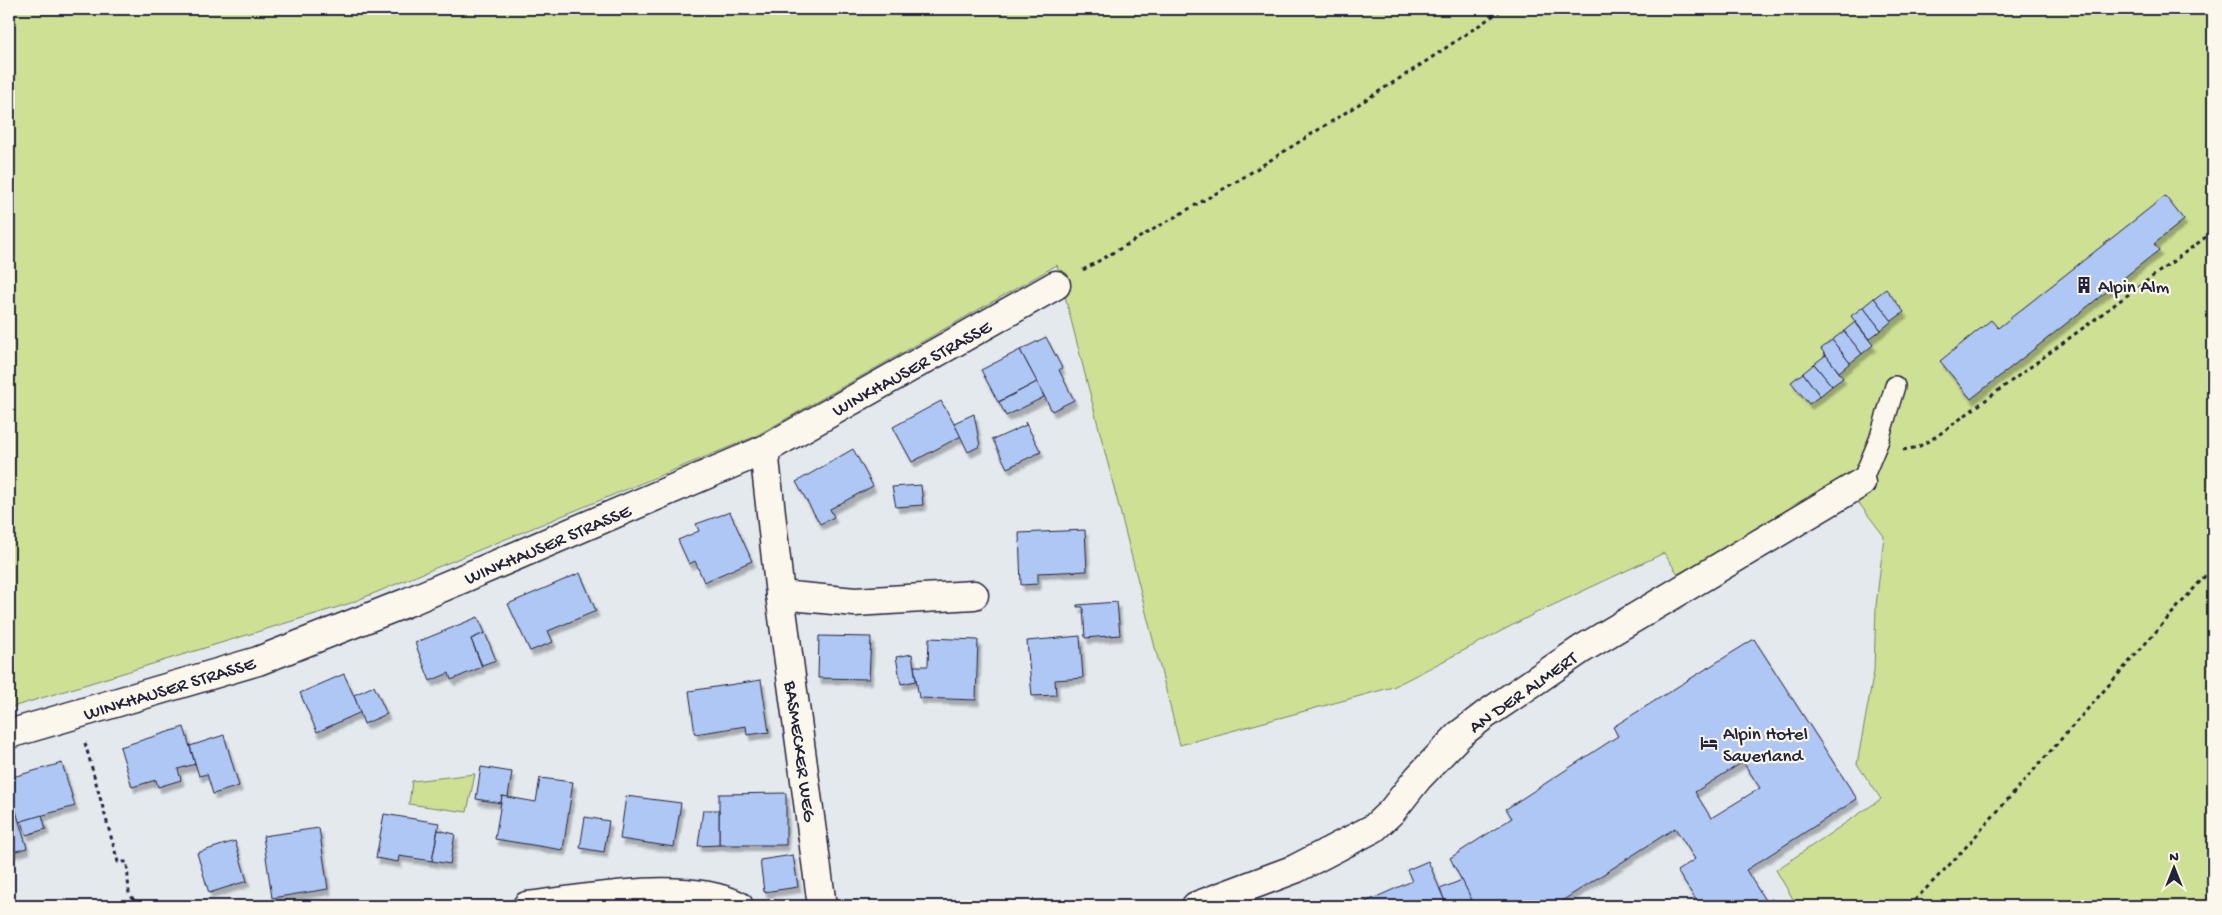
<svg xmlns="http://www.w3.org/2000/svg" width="2222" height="915" font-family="'Gochi Hand',sans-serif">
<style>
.green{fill:#cee094;stroke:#788168}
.building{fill:#aec7f4;stroke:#22223b;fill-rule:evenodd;filter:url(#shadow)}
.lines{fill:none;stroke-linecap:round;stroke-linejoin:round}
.service-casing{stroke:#22223b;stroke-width:22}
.minor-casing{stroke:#22223b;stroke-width:31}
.path{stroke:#22223b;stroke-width:3;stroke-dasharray:4 4;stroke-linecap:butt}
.service{stroke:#fbf7ec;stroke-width:19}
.minor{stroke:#fbf7ec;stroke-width:28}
.labels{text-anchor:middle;stroke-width:4.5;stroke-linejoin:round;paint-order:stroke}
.poi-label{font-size:19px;fill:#22223b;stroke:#fbf7ec;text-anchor:start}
.street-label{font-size:19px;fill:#22223b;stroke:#fbf7ec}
</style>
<defs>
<filter id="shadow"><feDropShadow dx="3" dy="5.5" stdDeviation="1" flood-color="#0004"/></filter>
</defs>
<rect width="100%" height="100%" fill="#e4e9ee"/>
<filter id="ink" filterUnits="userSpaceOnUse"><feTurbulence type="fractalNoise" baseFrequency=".02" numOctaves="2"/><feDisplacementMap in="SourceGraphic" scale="10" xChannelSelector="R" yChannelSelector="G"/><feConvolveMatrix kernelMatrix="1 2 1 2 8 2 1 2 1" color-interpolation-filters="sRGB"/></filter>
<g filter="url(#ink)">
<g class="green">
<polygon points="9,9 2213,9 2213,906 1797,906 1776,870 1881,799 1857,764 1874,671 1876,606 1884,536 1842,481 1678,574 1664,553 1536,613 1393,687 1180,745 1057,265 756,436 348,604 9,708"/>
<polygon points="475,774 467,812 409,804 412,781"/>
</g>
<g class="building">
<polygon points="2165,196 2184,220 2154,244 2159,250 1971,399 1940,361 1991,320 1998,328"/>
<polygon points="1886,289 1904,312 1892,321 1874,298"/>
<polygon points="1874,298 1892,321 1881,330 1863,307"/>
<polygon points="1863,307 1881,330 1869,339 1851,316"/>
<polygon points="1855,322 1873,345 1862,354 1844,331"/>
<polygon points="1844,331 1862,354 1850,363 1832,340"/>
<polygon points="1046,337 1062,368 1059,370 1074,400 1052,411 1020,350"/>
<polygon points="1832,340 1850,363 1839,372 1821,349"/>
<polygon points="1020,350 1037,382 998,402 981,370"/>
<polygon points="1826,355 1843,378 1832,386 1814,364"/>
<polygon points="1814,364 1832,386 1820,396 1803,373"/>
<polygon points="1803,373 1820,396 1809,404 1791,382"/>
<polygon points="1037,382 1044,397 1006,416 999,402"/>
<polygon points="941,401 961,436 912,462 893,427"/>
<polygon points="974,414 980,446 968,452 954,423"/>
<polygon points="1025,422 1041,452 1007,468 992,438 995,439 1026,425"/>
<polygon points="853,449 873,486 830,509 834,517 820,524 796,482"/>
<polygon points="921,485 923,505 896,507 892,487"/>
<polygon points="730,512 752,561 704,582 695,561 689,564 678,540 699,531 696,524"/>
<polygon points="1085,530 1087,571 1038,573 1038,584 1021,585 1019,533"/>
<polygon points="580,573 596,611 548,631 553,642 530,651 508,604"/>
<polygon points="1117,602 1120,635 1085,638 1083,607 1077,607 1077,605"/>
<polygon points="478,617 485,633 471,639 482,667 451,680 449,673 430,681 415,643"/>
<polygon points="485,633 496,660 482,665 471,639"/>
<polygon points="819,636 871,637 869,679 818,678"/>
<polygon points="1080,636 1083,678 1055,680 1056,695 1032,696 1027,641"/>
<polygon points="929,638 978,640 976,700 919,698 914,666 928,666"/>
<path d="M 1754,639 L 1857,799 L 1746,870 L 1766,902 L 1772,899 L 1777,906 L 1700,906 L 1677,871 L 1695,859 L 1675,828 L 1554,906 L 1475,906 L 1450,858 L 1512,818 L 1506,809 L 1618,736 L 1613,727 ZM 1743,762 L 1760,788 L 1711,818 L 1695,792 Z"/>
<polygon points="912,654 916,681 901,684 896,657"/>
<polygon points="344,674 361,712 317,732 300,693"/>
<polygon points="761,680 769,732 747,735 746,726 695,734 689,691"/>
<polygon points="374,686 387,714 364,724 354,695"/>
<polygon points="184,727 195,764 178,769 181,780 158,787 156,780 132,787 120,747"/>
<polygon points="224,735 239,786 213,794 207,774 199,776 190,746"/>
<polygon points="62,763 75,806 19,822 9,787 9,778"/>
<polygon points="481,767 512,772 508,797 502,796 501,803 476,799"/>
<polygon points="540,778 573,782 563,850 495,839 502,796 536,802"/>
<polygon points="786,793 786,845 719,845 719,794"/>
<polygon points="626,796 681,803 674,847 620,839"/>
<polygon points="14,805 27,848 9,853 9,806"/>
<polygon points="703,810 719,810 719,845 698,846"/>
<polygon points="384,814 439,823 432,861 399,856 398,862 376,858"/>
<polygon points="42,815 46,829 26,835 22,821"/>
<polygon points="585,817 609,821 604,852 580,848"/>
<polygon points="319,828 328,889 272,898 263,836"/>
<polygon points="438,830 455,834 450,864 432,861"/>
<polygon points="235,841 247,881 209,893 197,853"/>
<polygon points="793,855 798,887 764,892 760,860"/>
<polygon points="1428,861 1447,906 1364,906 1363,903 1412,881 1407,870"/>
<polygon points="1462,880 1475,906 1447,906 1440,889"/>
</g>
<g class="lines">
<g class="service-casing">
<polyline id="service" points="1861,483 1879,440 1895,386"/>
</g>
<g class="minor-casing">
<g id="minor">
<polyline points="764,450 780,595 822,906"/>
<polyline points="780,595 855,602 974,595"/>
<polyline points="9,734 258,661 408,602 764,450 1056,285"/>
<path d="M 527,906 C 586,899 686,879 739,906"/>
<polyline points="1196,906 1295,869 1374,828 1392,811 1418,778 1459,735 1485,715 1582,649 1861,483"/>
</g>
</g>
<g class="path">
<polyline points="1083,270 1239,180 1416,68 1503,9"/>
<polyline points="1903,450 1918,447 1937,436 2206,237 2213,229"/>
<polyline points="85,743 118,862 127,862 129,894 139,906"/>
<polyline points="1909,906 1957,857 2213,567"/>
</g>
<use href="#service" class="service"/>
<use href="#minor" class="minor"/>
</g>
</g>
<defs>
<g id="building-bare" transform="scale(1.35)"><path d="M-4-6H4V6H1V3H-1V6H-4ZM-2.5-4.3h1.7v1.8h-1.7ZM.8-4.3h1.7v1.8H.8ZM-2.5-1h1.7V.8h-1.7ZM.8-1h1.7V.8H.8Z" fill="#22223b" stroke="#fbf7ec" stroke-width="2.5" paint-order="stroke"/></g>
<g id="hotel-bare" transform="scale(1.35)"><path d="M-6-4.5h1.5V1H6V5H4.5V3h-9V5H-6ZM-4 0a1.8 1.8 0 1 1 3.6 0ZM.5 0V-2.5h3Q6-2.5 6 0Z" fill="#22223b" stroke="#fbf7ec" stroke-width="2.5" paint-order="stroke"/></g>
</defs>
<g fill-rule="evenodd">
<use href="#building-bare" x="2084" y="285"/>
<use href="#hotel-bare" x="1709" y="743"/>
</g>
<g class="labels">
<g class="poi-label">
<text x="2098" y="292">Alpin Alm</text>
<text x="1723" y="739">Alpin Hotel<tspan x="1723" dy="22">Sauerland</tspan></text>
</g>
<g class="street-label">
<text transform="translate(911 367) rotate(-29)" y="7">WINKHAUSER STRASSE</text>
<text transform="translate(547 543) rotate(-23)" y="7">WINKHAUSER STRASSE</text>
<text transform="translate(169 687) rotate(-17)" y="7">WINKHAUSER STRASSE</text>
<text transform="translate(1522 691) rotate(-35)" y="7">AN DER ALMERT</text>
<text transform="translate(802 751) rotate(82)" y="7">BASMECKER WEG</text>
</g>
</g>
<rect width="2222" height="915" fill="none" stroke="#fbf7ec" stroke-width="30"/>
<rect x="15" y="15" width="2192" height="885" fill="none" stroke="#22223b" stroke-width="2" filter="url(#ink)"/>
<g transform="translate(2174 868)" stroke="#fbf7ec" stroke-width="4" paint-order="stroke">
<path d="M0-4L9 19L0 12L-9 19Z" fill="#22223b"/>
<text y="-8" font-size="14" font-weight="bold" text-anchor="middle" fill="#22223b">N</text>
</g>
</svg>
